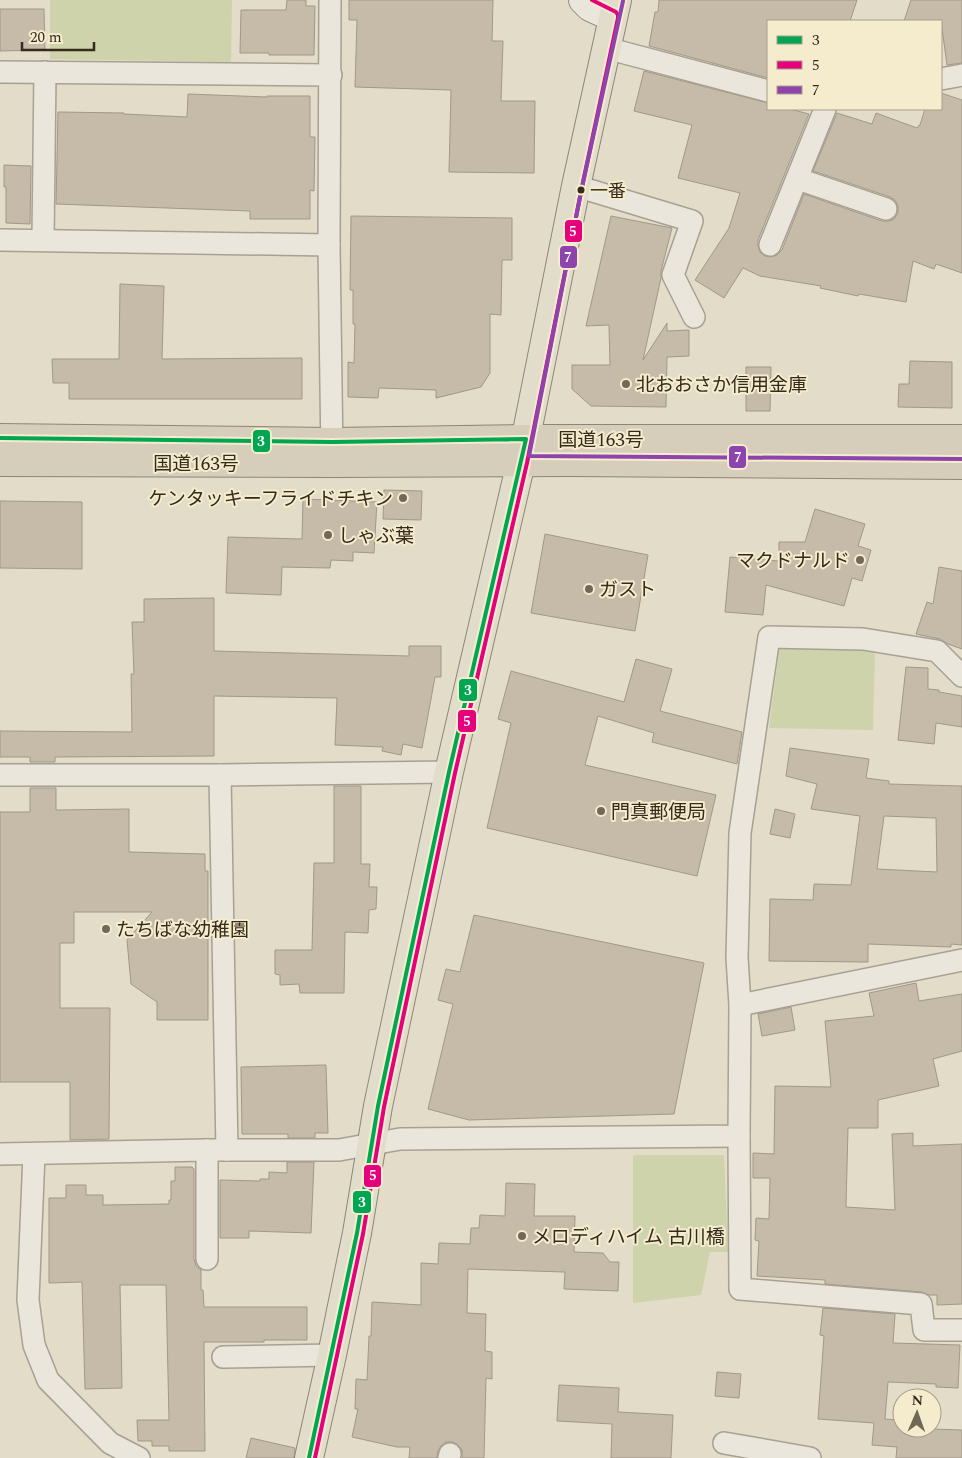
<svg xmlns="http://www.w3.org/2000/svg" width="962" height="1458" font-family="Spectral,'Noto Sans JP',serif">
<style>
.green{fill:#cfd3ab}
.building{fill:#c6baa9;stroke:#a29888;fill-rule:evenodd}
.lines{fill:none;stroke-linecap:round;stroke-linejoin:round}
.street-casing{stroke:#a7a192;stroke-width:24}
.secondary-casing{stroke:#979082;stroke-width:30}
.primary-casing{stroke:#8c8679;stroke-width:30}
.highway-casing{stroke:#8c8679;stroke-width:30}
.street{stroke:#eae6db;stroke-width:21}
.secondary{stroke:#eae6db;stroke-width:28}
.primary{stroke:#e2ddcb;stroke-width:28}
.highway{stroke:#d6cdba;stroke-width:28}
.bus-1-casing{stroke:#f5ecce;stroke-width:8}
.bus-2-casing{stroke:#f5ecce;stroke-width:8}
.bus-3-casing{stroke:#f5ecce;stroke-width:8}
.bus-1{stroke:#00a651;stroke-width:4}
.bus-2{stroke:#e5007d;stroke-width:4}
.bus-3{stroke:#8e44ad;stroke-width:4}
.bus-dot{fill:#352a1c;stroke:#f5ecce;stroke-width:2}
.poi-dot{fill:#726858;stroke:#f5ecce;stroke-width:2}
.labels{text-anchor:middle;stroke-width:4;stroke-linejoin:round;paint-order:stroke}
.bus-label{font-size:18px;fill:#352a1c;stroke:#f5ecce;text-anchor:start}
.poi-label{font-size:19px;fill:#352a1c;stroke:#f5ecce;text-anchor:start}
.street-label{font-size:19px;fill:#352a1c;stroke:#f5ecce}
.line-badge{stroke:#f5ecce;stroke-width:2}
.badge-label{font-size:14px;text-anchor:middle;font-weight:bold;fill:#fff}
</style>
<rect width="100%" height="100%" fill="#e2dcc8"/>
<g class="green">
<polygon points="50,0 232,0 231,62 50,59"/>
<polygon points="780,645 875,650 873,730 769,728"/>
<polygon points="633,1155 724,1155 728,1252 710,1252 701,1295 633,1303"/>
</g>
<g class="building">
<polygon points="287,0 306,0 306,6 315,6 314,55 269,55 269,53 240,53 241,10 286,10"/>
<polygon points="349,0 493,0 492,41 503,41 501,101 535,101 534,173 449,172 451,90 355,87 357,20 349,20"/>
<polygon points="659,0 857,0 850,21 768,21 768,78 649,46 655,12 658,12"/>
<polygon points="911,0 962,0 962,63 947,65 941,21 904,21"/>
<polygon points="0,9 44,9 45,50 0,51"/>
<polygon points="644,71 768,103 768,109 790,109 809,114 758,240 758,246 760,252 765,256 771,257 777,255 782,250 804,194 882,221 889,221 894,219 898,213 898,206 895,200 890,197 813,171 837,113 872,124 876,113 917,128 919,125 920,125 925,109 941,109 941,93 962,100 962,273 936,264 934,269 913,261 906,302 859,294 858,296 820,288 821,286 760,276 743,268 724,298 695,280 729,228 740,193 678,178 692,125 634,111"/>
<polygon points="188,94 267,97 267,96 310,96 310,137 315,137 314,191 310,190 310,219 250,219 250,211 56,204 58,112 124,113 124,114 187,117"/>
<polygon points="4,165 31,166 30,224 6,223 6,187 4,187"/>
<polygon points="351,216 512,218 512,260 502,260 501,315 490,314 490,373 481,387 436,398 436,390 379,388 378,398 348,397 348,362 354,363 355,324 353,324 353,290 350,290"/>
<polygon points="611,216 672,228 661,271 661,278 643,360 667,323 667,331 689,330 689,356 667,357 666,407 591,406 572,389 572,365 610,365 609,325 586,326"/>
<polygon points="120,284 164,286 162,359 302,358 302,399 69,399 69,383 53,383 52,359 119,359"/>
<polygon points="910,361 952,362 952,408 898,407 899,384 909,384"/>
<polygon points="746,367 771,367 770,411 746,411"/>
<polygon points="384,490 422,491 421,520 383,519"/>
<polygon points="303,499 377,502 374,553 353,552 353,561 331,560 330,568 282,567 281,595 226,593 228,537 302,539"/>
<polygon points="0,501 82,502 82,569 0,568"/>
<polygon points="815,509 865,524 858,546 871,550 862,581 852,578 844,606 766,585 763,615 725,612 730,557 779,561 779,542 805,542"/>
<polygon points="545,534 648,555 635,631 531,613"/>
<polygon points="939,567 962,571 962,649 948,644 940,639 916,634 927,602 933,604"/>
<polygon points="214,598 214,651 409,656 409,646 441,646 441,677 435,677 422,748 403,744 401,755 382,751 383,747 335,745 337,698 214,696 214,756 55,757 55,762 30,762 30,757 0,757 0,731 132,732 131,674 134,674 132,622 144,622 144,599"/>
<polygon points="636,659 672,669 660,711 742,732 737,764 652,742 654,733 598,716 585,765 716,795 697,876 487,828 511,723 498,719 511,671 624,702"/>
<polygon points="906,667 928,668 928,689 939,690 939,692 962,696 962,727 936,723 934,744 898,740"/>
<path d="M 790,748 L 869,759 L 866,778 L 889,781 L 889,784 L 962,786 L 962,945 L 951,944 L 951,947 L 868,944 L 868,962 L 769,961 L 770,899 L 813,900 L 814,884 L 851,885 L 860,816 L 811,809 L 817,784 L 786,776 ZM 884,816 L 936,818 L 937,872 L 877,869 Z"/>
<polygon points="334,786 361,786 361,864 370,864 369,887 377,887 376,909 369,910 368,933 345,932 344,993 300,993 299,984 280,985 280,975 275,974 275,950 312,950 314,863 334,863"/>
<polygon points="30,788 56,788 56,810 129,809 129,852 205,854 205,871 208,871 208,1020 157,1020 157,1002 131,984 127,940 152,912 74,912 74,943 60,943 60,1008 110,1008 109,1139 70,1140 70,1082 0,1082 0,812 30,812"/>
<polygon points="775,809 795,814 790,838 770,834"/>
<polygon points="474,915 704,963 674,1114 469,1120 428,1109 453,1004 438,1000 446,969 460,972"/>
<polygon points="916,983 919,1001 962,994 962,1051 933,1059 939,1086 878,1100 878,1128 848,1128 846,1207 895,1210 892,1134 913,1133 913,1146 962,1144 962,1304 937,1305 937,1295 929,1295 922,1292 825,1284 825,1280 757,1276 759,1241 755,1240 756,1218 769,1219 770,1178 753,1178 753,1153 774,1154 775,1086 831,1087 825,1021 874,1016 869,993"/>
<polygon points="791,1007 795,1030 762,1036 758,1014"/>
<polygon points="326,1065 328,1133 315,1133 315,1138 288,1138 288,1134 242,1134 241,1067"/>
<polygon points="287,1162 314,1162 311,1233 249,1231 249,1238 220,1238 220,1180 260,1181 260,1179 269,1179 269,1172 287,1173"/>
<polygon points="175,1167 192,1167 194,1169 194,1259 196,1266 201,1270 201,1290 203,1290 204,1307 307,1307 307,1340 264,1340 264,1342 204,1342 205,1451 169,1451 169,1446 152,1446 152,1441 138,1441 137,1420 169,1420 166,1285 120,1285 122,1388 85,1389 82,1282 49,1283 49,1198 66,1198 66,1185 86,1185 86,1195 103,1195 103,1205 169,1204 169,1200 171,1200 171,1181 175,1181"/>
<polygon points="506,1183 535,1184 534,1216 575,1216 574,1252 603,1253 610,1262 619,1262 618,1291 564,1289 565,1272 468,1269 467,1313 486,1314 485,1351 492,1352 492,1379 486,1378 484,1458 462,1458 462,1450 458,1445 453,1442 446,1442 441,1446 438,1451 437,1458 409,1458 410,1447 397,1447 352,1437 358,1409 355,1409 356,1379 367,1380 369,1336 371,1336 372,1302 421,1305 421,1263 438,1264 439,1243 470,1244 471,1228 479,1228 480,1215 505,1216"/>
<polygon points="823,1308 895,1314 893,1343 960,1345 958,1388 936,1387 936,1384 888,1382 885,1419 902,1420 902,1428 932,1428 932,1429 962,1430 962,1458 896,1458 897,1447 872,1445 874,1423 818,1419 824,1336 820,1335"/>
<polygon points="717,1372 741,1374 739,1398 715,1396"/>
<polygon points="559,1385 619,1388 618,1412 673,1415 671,1458 611,1458 612,1424 557,1421"/>
<polygon points="251,1438 295,1448 294,1458 246,1458"/>
</g>
<g class="lines">
<g class="street-casing">
<g id="street">
<polyline points="330,0 329,245 332,456"/>
<polyline points="606,48 768,91"/>
<polyline points="0,72 331,75"/>
<polyline points="941,79 962,75"/>
<polyline points="798,179 886,209"/>
<polyline points="576,186 692,221 673,275 694,317"/>
<polyline points="43,239 45,72"/>
<polyline points="0,240 329,245"/>
<polyline points="770,245 825,109"/>
<polyline points="0,775 220,775 449,772"/>
<polyline points="220,775 227,1150"/>
<polyline points="740,1005 737,958 740,833 769,637 863,639 937,651 962,676"/>
<polyline points="739,1136 740,1289 921,1304 924,1330 962,1330"/>
<polyline points="207,1150 207,1259"/>
<polyline points="0,1154 207,1150 339,1150 400,1139 739,1136 740,1005 962,960"/>
<polyline points="34,1154 28,1300 34,1345 48,1380 110,1443 139,1458"/>
<polyline points="223,1357 332,1355"/>
<polyline points="724,1443 810,1458"/>
<polyline points="449,1458 450,1454"/>
</g>
</g>
<g class="secondary-casing">
<polyline id="secondary" points="583,0 590,7 612,17"/>
</g>
<g class="primary-casing">
<polyline id="primary" points="309,1458 332,1355 357,1233 378,1106 449,772 521,462 576,186 617,0"/>
</g>
<g class="highway-casing">
<g id="highway">
<polyline points="0,438 332,442 526,439 962,439"/>
<polyline points="0,462 332,463 571,462 962,465"/>
</g>
</g>
<use href="#street" class="street"/>
<use href="#secondary" class="secondary"/>
<use href="#primary" class="primary"/>
<use href="#highway" class="highway"/>
<g class="bus-1-casing">
<polyline id="bus-1" points="0,438 332,442 526,439 449,772 378,1106 357,1233 309,1458"/>
</g>
<g class="bus-2-casing">
<polyline id="bus-2" points="315,1458 363,1234 384,1107 455,773 527,463 582,187 618,18 618,15 616,12 592,0"/>
</g>
<g class="bus-3-casing">
<polyline id="bus-3" points="623,1 582,187 529,456 962,459"/>
</g>
<use href="#bus-1" class="bus-1"/>
<use href="#bus-2" class="bus-2"/>
<use href="#bus-3" class="bus-3"/>
</g>
<circle class="bus-dot" cx="581" cy="190" r="4.5"/>
<g class="poi-dot">
<circle cx="626" cy="384" r="5"/>
<circle cx="403" cy="498" r="5"/>
<circle cx="328" cy="535" r="5"/>
<circle cx="860" cy="560" r="5"/>
<circle cx="589" cy="589" r="5"/>
<circle cx="601" cy="811" r="5"/>
<circle cx="106" cy="929" r="5"/>
<circle cx="522" cy="1236" r="5"/>
</g>
<g class="labels">
<g class="bus-label">
<text x="590" y="197">一番</text>
</g>
<g class="poi-label">
<text x="636" y="391">北おおさか信用金庫</text>
<text x="393" y="505" text-anchor="end">ケンタッキーフライドチキン</text>
<text x="338" y="542">しゃぶ葉</text>
<text x="850" y="567" text-anchor="end">マクドナルド</text>
<text x="599" y="596">ガスト</text>
<text x="611" y="818">門真郵便局</text>
<text x="116" y="936">たちばな幼稚園</text>
<text x="532" y="1243">メロディハイム 古川橋</text>
</g>
<g class="street-label">
<text x="601" y="446">国道163号</text>
<text x="196" y="470">国道163号</text>
</g>
</g>
<g class="line-badge">
<rect x="564" y="219" width="19" height="24" rx="5" fill="#e5007d"/>
<rect x="559" y="245" width="19" height="24" rx="5" fill="#8e44ad"/>
<rect x="252" y="429" width="19" height="24" rx="5" fill="#00a651"/>
<rect x="728" y="445" width="19" height="24" rx="5" fill="#8e44ad"/>
<rect x="458" y="678" width="20" height="24" rx="5" fill="#00a651"/>
<rect x="457" y="709" width="20" height="24" rx="5" fill="#e5007d"/>
<rect x="363" y="1164" width="19" height="24" rx="5" fill="#e5007d"/>
<rect x="352" y="1190" width="20" height="24" rx="5" fill="#00a651"/>
</g>
<g class="badge-label">
<text x="573" y="236">5</text>
<text x="568" y="262">7</text>
<text x="261" y="446">3</text>
<text x="738" y="462">7</text>
<text x="468" y="695">3</text>
<text x="467" y="726">5</text>
<text x="373" y="1180">5</text>
<text x="362" y="1207">3</text>
</g>
<rect x="767" y="20" width="175" height="90" fill="#f5ecce" stroke="#a89e87"/>
<rect x="777" y="36" width="25" height="8" fill="#00a651" stroke="#a89e87"/>
<text x="812" y="45" font-size="15" fill="#352a1c">3</text>
<rect x="777" y="61" width="25" height="8" fill="#e5007d" stroke="#a89e87"/>
<text x="812" y="70" font-size="15" fill="#352a1c">5</text>
<rect x="777" y="86" width="25" height="8" fill="#8e44ad" stroke="#a89e87"/>
<text x="812" y="95" font-size="15" fill="#352a1c">7</text>
<g transform="translate(917 1413) rotate(2)"><circle r="24" fill="#f5ecce" stroke="#a89e87"/>
<path d="M0-4L9 19L0 12L-9 19Z" fill="#726858"/>
<text y="-8" font-size="14" font-weight="bold" text-anchor="middle" fill="#352a1c">N</text>
</g>
<path d="M22 42v8h72v-8" fill="none" stroke="#352a1c" stroke-width="2.5"/>
<text x="30" y="42" font-size="15" fill="#352a1c" stroke="#f5ecce" stroke-width="4" paint-order="stroke">20 m</text>
</svg>
